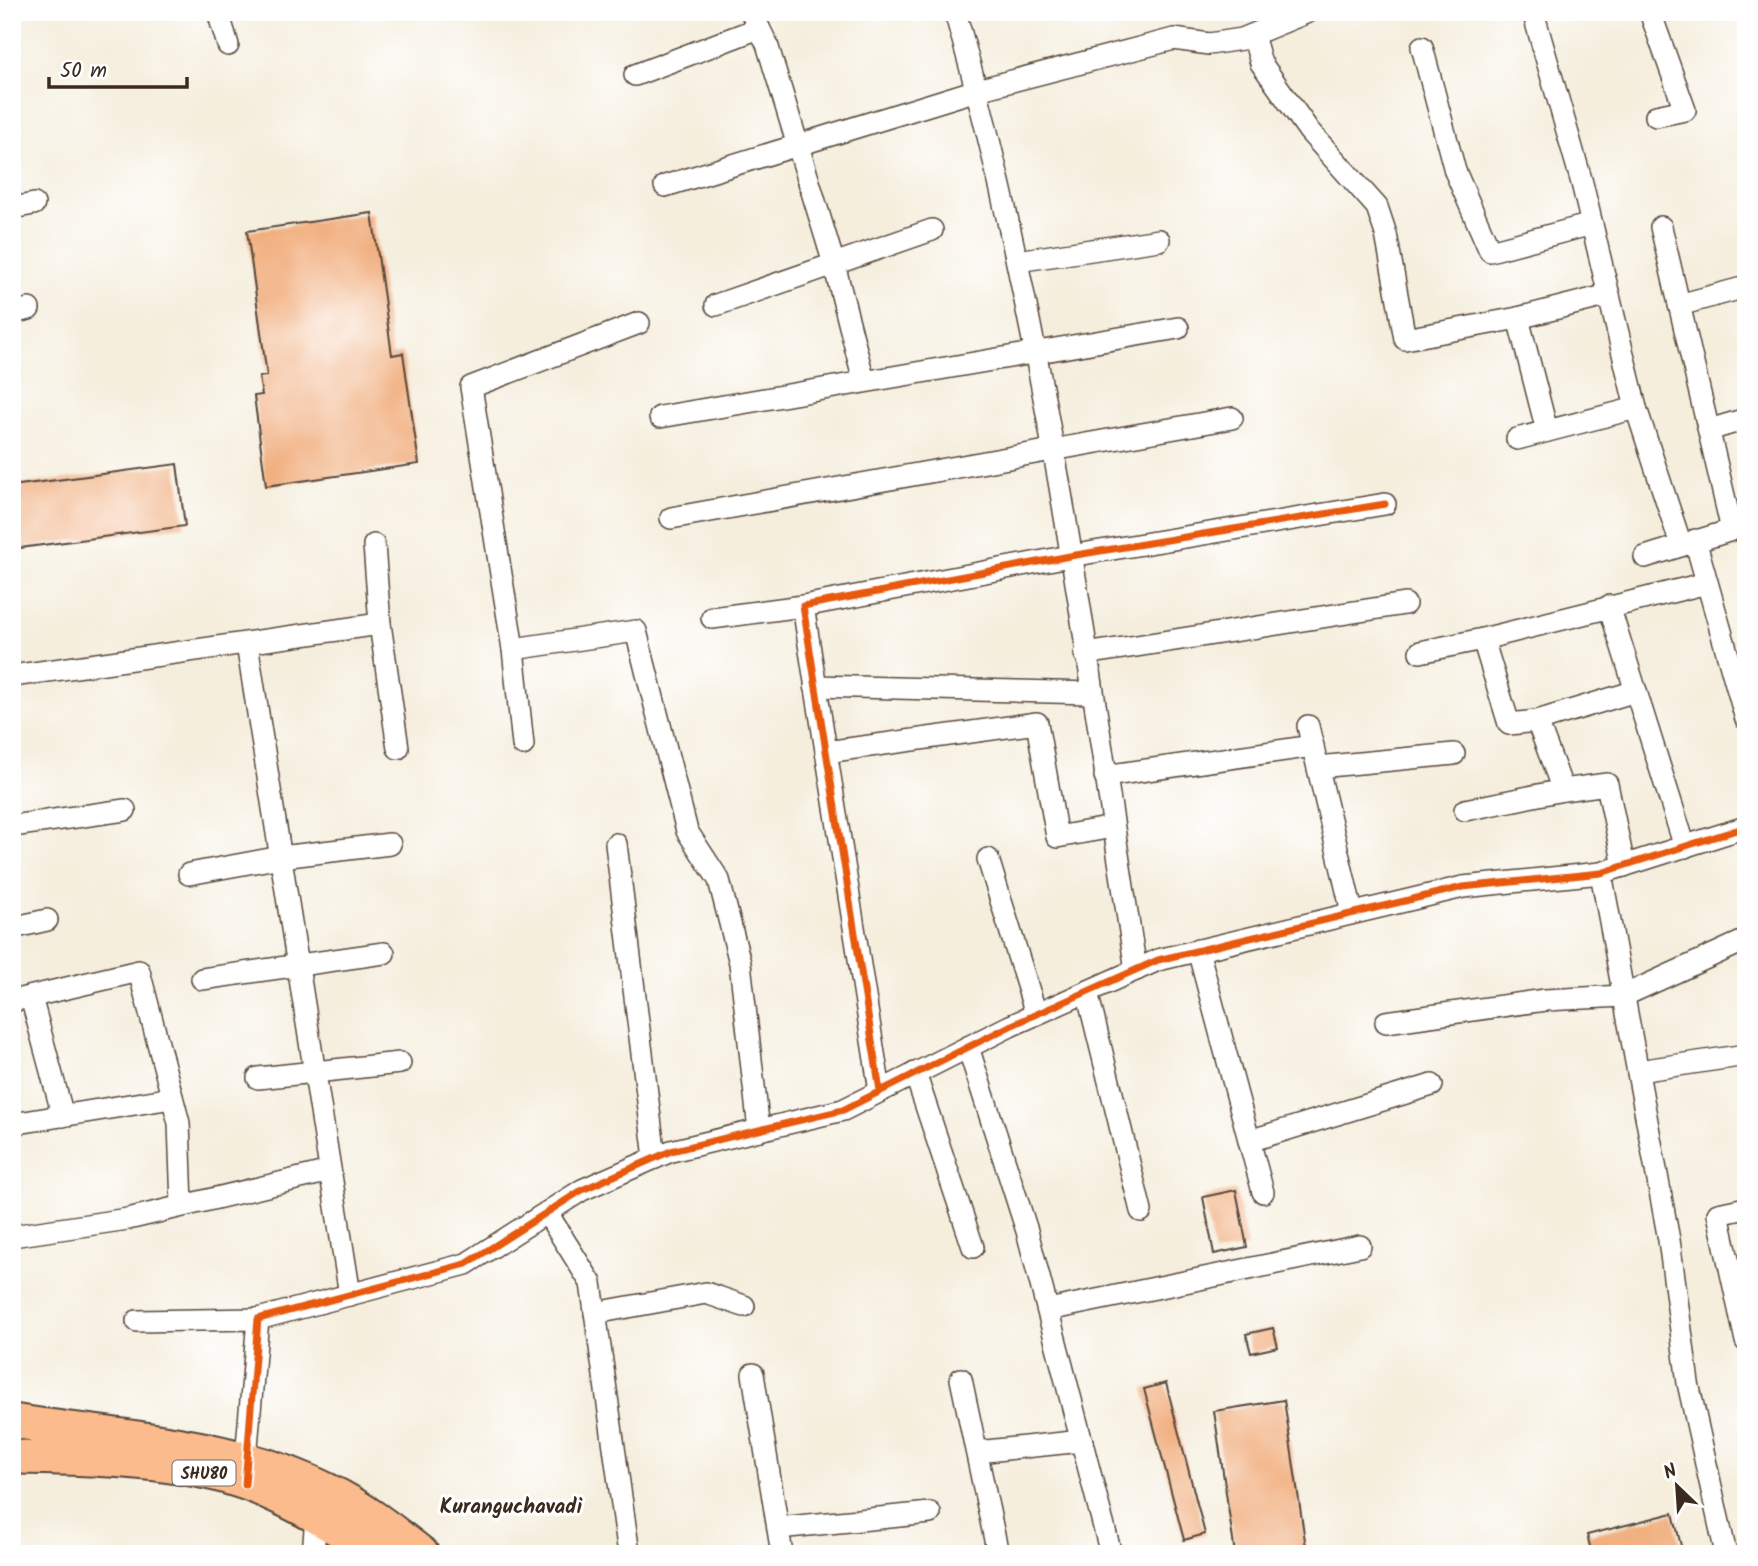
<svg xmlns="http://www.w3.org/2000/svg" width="1758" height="1566" font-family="Kalam,sans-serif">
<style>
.building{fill:#f1ae7e}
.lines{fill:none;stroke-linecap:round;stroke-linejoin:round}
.minor-casing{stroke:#57473b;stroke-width:24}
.primary-casing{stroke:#57473b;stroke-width:37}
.minor{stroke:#fff;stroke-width:21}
.primary{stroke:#fbbb8d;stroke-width:33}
.cycleway-casing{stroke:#fff;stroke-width:11}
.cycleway{stroke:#e8590c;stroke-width:7}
.labels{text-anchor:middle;stroke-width:6;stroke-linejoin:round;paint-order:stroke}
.shield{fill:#fff;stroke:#766a62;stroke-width:2}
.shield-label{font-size:16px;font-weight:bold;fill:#3b2a1e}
.quarter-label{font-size:21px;font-weight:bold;fill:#3b2a1e;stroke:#fff}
</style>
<rect width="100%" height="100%" fill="#fff"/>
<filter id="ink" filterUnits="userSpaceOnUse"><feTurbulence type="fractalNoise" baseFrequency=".0143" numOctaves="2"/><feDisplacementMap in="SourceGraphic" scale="14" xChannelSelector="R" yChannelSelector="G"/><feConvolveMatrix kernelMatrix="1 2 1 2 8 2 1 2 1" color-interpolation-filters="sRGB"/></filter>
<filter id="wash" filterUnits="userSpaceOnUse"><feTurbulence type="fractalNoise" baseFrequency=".00686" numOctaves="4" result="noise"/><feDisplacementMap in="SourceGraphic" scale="28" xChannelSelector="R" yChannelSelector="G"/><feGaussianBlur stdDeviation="1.57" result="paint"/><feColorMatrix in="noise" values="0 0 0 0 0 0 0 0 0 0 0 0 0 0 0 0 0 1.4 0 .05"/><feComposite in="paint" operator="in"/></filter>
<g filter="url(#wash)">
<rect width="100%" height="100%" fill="#f5eedd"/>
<g id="blocks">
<g class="building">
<polygon points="372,213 392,355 403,353 419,464 266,486 254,396 262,395 259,377 267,376 247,231"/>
<polygon points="177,464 185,526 12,549 12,486"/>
<polygon points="1236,1190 1247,1247 1214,1254 1203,1197"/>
<polygon points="1273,1328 1278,1347 1251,1353 1246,1334"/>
<polygon points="1166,1383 1205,1534 1184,1540 1144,1389"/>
<polygon points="1284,1400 1307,1554 1235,1554 1214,1411"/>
<polygon points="1673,1513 1683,1554 1592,1554 1587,1535"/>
</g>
</g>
</g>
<g filter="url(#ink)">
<use href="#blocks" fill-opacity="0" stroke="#57473b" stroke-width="2"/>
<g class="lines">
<g class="minor-casing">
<g id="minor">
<polyline points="218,12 228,45"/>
<polyline points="751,12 767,44 834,264 864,381"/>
<path d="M 955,12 C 1045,325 1085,649 1136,970"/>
<polyline points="1533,12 1582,183 1636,408"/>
<polyline points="1650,12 1685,110 1656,116"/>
<polyline points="1253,35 1261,63 1309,131 1377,207 1386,234 1405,339 1518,318 1609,295"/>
<polyline points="1422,47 1455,171 1490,251 1592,224"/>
<polyline points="635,75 759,28"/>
<polyline points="665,186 977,90 1174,39 1209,44 1242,39 1308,12"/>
<polyline points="12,208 34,204"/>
<polyline points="1017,261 1159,240"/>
<polyline points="716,305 932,230"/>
<polyline points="1679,305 1746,287"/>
<polyline points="12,313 29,309"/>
<polyline points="1518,318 1547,431"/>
<polyline points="660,417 1178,328"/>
<polyline points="1709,430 1746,419"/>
<polyline points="1517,439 1636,408 1681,545"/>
<polyline points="671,518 1232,418"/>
<polyline points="1695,540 1746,719"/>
<polyline points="374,545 380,624 398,748"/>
<polyline points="1645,557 1732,530 1661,227"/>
<polyline points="1609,606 1685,847"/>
<polyline points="712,618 803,606"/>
<polyline points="1483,639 1509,724 1537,721 1636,691"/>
<polyline points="247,644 350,1295"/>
<polyline points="513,649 636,631 687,831 719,880 740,963 759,1130"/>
<polyline points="1420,652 1483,639 1707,583"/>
<polyline points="1085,654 1405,604"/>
<polyline points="12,676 380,624"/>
<polyline points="815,686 1092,693"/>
<polyline points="1537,721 1563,790 1607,784 1624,866"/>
<polyline points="1308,726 1352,912"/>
<polyline points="523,745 513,649 471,387 639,323"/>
<polyline points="826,752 1037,723 1057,837 1113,827"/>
<polyline points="1318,767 1454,754"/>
<polyline points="1105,776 1313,746"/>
<polyline points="1465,810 1563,790"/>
<polyline points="12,826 125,810"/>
<polyline points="616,844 655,1158"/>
<polyline points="988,859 1036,1014"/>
<polyline points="1601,873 1669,1240 1688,1383 1726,1554"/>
<polyline points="189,874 281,857 390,844"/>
<polyline points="12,928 47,920"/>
<polyline points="1198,950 1263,1192"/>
<polyline points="202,979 384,953"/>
<polyline points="1087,992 1141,1211"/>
<polyline points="31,997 63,1116"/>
<polyline points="12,1001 139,971 179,1123 182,1205"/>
<polyline points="1386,1022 1545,1000 1623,996 1746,940"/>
<polyline points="968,1047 1027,1231 1111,1554"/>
<polyline points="1638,1071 1746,1055"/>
<polyline points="915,1073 973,1247"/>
<polyline points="258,1078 400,1063"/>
<polyline points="880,1091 803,606 1070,556 1385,504"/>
<polyline points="12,1124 172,1098"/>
<polyline points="1249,1141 1432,1085"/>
<polyline points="1746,1208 1718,1214 1746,1341"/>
<polyline points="547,1213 591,1283 629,1554"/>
<polyline points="12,1236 128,1219 330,1171"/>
<polyline points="1048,1310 1360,1246"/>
<polyline points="595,1313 706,1293 744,1306"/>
<polyline points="137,1321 258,1319"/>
<polyline points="753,1374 782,1554"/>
<polyline points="961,1379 998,1554"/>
<polyline points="977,1452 1082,1441"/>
<polyline points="245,1469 258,1319 466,1264 582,1190 671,1151 843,1110 1010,1026 1158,960 1463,887 1601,873 1746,827"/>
<polyline points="778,1528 930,1513"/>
<polyline points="313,1554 316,1517"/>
</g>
</g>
<g class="primary-casing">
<g id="primary">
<path d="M 12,1421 C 117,1437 233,1442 329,1491 C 362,1507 393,1531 422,1554"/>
<path d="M 12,1457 C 78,1458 150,1459 215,1474 C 273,1488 328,1522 377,1554"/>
</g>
</g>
<use href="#minor" class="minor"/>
<use href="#primary" class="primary"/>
<g class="cycleway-casing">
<g id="cycleway">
<polyline points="880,1091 803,606 1070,556 1385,504"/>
<polyline points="245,1484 258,1319 466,1264 582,1190 671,1151 843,1110 1010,1026 1158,960 1463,887 1601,873 1746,827"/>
</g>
</g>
<use href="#cycleway" class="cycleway"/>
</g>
</g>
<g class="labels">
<rect class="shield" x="172.5" y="1460.5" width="63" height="25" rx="5"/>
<g class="shield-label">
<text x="204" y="1479">SHU80</text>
</g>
<g class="quarter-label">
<text x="511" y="1513">Kuranguchavadi</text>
</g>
</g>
<rect width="1758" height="1566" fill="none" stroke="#fff" stroke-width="42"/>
<g transform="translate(1677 1486) rotate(335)" stroke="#ffffff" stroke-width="5" paint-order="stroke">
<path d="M0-5L12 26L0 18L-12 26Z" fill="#3b2a1e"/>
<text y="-10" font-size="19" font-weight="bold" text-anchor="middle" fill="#3b2a1e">N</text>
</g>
<path d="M49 77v10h138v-10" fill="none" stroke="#3b2a1e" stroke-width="3.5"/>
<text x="60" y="77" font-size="21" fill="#3b2a1e" stroke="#ffffff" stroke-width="5" paint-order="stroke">50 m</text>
</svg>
